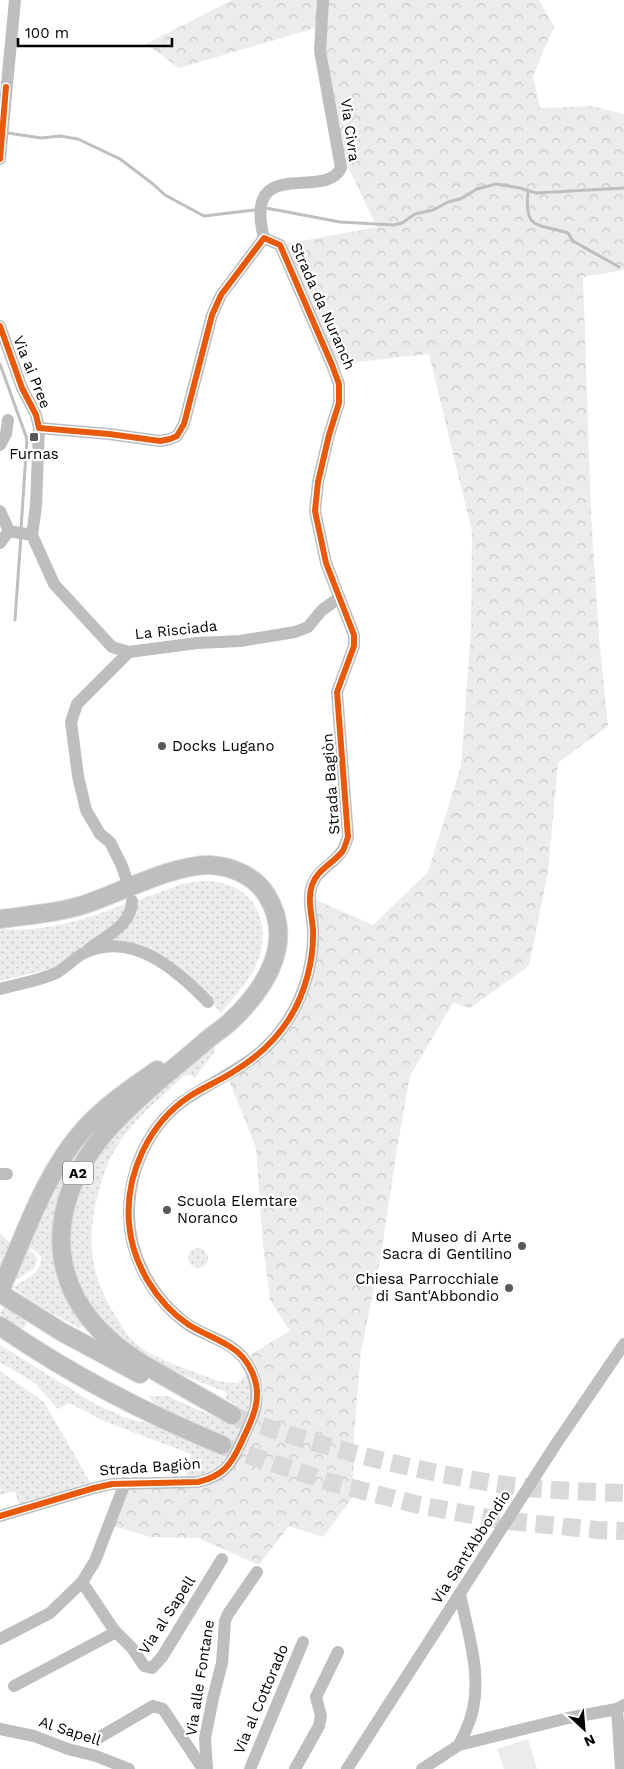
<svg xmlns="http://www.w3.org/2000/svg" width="624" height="1769" font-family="'Work Sans',sans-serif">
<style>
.grass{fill:url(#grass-dots)}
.forest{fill:url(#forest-crowns)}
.garden{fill:#ececec}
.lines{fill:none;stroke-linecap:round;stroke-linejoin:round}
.stream{stroke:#bfbfbf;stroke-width:3}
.highway-tunnel{stroke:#d9d9d9;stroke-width:18;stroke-dasharray:18 9;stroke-linecap:butt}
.highway-casing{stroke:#dbdbdb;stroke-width:20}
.minor{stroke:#bebebe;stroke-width:12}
.highway{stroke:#bebebe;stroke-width:18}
.cycleway-casing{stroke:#fff;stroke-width:9}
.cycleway{stroke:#e8590c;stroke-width:6}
.poi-dot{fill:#595959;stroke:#fff;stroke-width:2}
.labels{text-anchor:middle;stroke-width:4.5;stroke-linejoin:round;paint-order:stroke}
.shield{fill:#fff;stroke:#4c4c4c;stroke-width:1}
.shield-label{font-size:14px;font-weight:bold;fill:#000}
.street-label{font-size:15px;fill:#000;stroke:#fff}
.poi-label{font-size:15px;fill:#000;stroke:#fff;text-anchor:start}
</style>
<defs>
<pattern id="grass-dots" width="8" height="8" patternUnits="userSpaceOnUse" patternTransform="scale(1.25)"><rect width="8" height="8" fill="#ececec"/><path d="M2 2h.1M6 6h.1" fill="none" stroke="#c9c9c9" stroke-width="1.8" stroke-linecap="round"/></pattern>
<pattern id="forest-crowns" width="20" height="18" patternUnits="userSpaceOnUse" patternTransform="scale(1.25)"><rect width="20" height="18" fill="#ececec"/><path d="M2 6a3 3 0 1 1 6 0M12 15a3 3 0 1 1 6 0" fill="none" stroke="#c9c9c9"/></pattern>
</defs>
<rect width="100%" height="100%" fill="#fff"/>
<g class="grass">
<path d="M 199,881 C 208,881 217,881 226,884 C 261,895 270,932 257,963 C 249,982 233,998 221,1013 L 202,991 L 175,967 L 144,946 L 118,944 L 98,946 L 136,901 L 182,884 Z"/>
<path d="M 128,903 L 124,917 L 62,966 L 0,981 L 0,929 C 46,933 86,919 128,903 Z"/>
<path d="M 215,1045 L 215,1051 L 195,1078 L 189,1075 L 183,1077 C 155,1103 127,1125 110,1159 C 105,1169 102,1180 99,1191 C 85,1239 90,1277 117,1318 C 122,1326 126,1334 132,1340 C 146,1354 168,1362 186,1369 C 203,1375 218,1383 237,1383 L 248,1373 L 253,1398 L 233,1451 L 218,1469 L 201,1476 L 186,1477 L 191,1454 L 106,1422 L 69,1403 L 58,1409 L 36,1384 L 0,1362 L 0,1345 L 95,1404 L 126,1418 L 151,1424 L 204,1446 L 154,1403 L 148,1396 L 167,1396 L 224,1421 L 232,1421 L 240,1412 L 235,1404 L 226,1399 L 226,1392 C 185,1376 143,1361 110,1331 C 104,1325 99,1317 94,1310 C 89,1303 82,1296 79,1288 C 59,1244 71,1191 99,1153 C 130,1111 175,1078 215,1045 Z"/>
<path d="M 117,1107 L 69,1177 L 69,1297 L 83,1325 L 79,1328 L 43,1308 L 12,1287 C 24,1280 42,1274 41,1257 L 37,1252 L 31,1248 L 30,1251 L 35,1255 L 37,1260 L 35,1268 L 10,1283 L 52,1189 L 82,1140 Z"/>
<polygon points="0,1233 12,1244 0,1272"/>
<circle cx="198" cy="1258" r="10"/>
<polygon points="5,1304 24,1318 27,1324 24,1328 18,1328 0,1318 0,1314"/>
<polygon points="0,1371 44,1402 90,1482 19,1505 15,1491 0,1495"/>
</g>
<polygon class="forest" points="232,0 539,0 554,26 533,76 540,108 591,106 624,114 624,270 583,277 591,513 599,637 608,726 558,763 548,872 529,966 470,1008 453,1003 410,1076 397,1148 381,1255 361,1351 354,1434 353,1497 323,1537 289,1526 259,1565 198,1538 151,1537 109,1525 130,1488 210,1483 252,1428 256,1369 251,1354 290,1331 270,1300 263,1245 256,1148 229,1080 295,1017 315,899 373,925 428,872 461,766 471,630 472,532 429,354 332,365 280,245 377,227 350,171 341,163 322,26 179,68 146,44"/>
<polygon class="garden" points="528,1739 537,1769 504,1769 497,1749"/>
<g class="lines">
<g class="stream">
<polyline points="8,133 41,138 60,136 78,139 120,159 153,184 165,195 204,216 254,210"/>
<path d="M 528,191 C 524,231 537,223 568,233 L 573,241 L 619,267"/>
<polyline points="266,208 340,222 394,225 402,223 415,214 433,210 448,202 460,199 477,189 496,184 520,188 536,193 624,188"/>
<polyline points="0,364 27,439 21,529"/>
<polyline points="15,620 21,535"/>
</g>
<g class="highway-tunnel">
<path d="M 236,1417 C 322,1447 409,1470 499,1484 C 538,1490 585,1492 624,1493"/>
<polyline points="222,1446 329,1482 419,1505 499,1520 598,1530 624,1531"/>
</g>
<g class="highway-casing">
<g id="highway">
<path d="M 0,919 C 29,915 58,913 86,904 C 121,892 175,864 210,865 C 232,866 254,876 266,894 C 296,941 266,988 231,1021 C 224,1028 215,1033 207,1040 C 191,1054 174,1068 157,1082 C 139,1098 120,1115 104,1134 C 76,1167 57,1210 62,1254 C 68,1303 101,1338 141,1363 L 232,1415"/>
<path d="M 0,1291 C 24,1237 45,1172 85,1128 C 106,1105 132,1088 157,1070"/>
<polyline points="0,1293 62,1332 140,1374"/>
<path d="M 0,1326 C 69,1374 145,1413 222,1445"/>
</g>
</g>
<g class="minor">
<polyline points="0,159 15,0"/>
<path d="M 264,238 C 242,153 325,202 341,168 L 320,51 L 323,0"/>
<polyline points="0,326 22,388 36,415 39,428 36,506 32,535"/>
<polyline points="39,428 109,434 160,441 170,439 177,436 184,424 212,315 221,295 264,238"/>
<polyline points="0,445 6,434 8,420"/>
<polyline points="0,511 9,531"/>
<polyline points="9,531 32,535"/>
<polyline points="32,535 54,584 112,647 129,652 197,643 240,641 295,632 308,627 322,610 339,598"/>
<polyline points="0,543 9,531"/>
<polyline points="126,878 122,866 110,842 100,834 86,810 78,776 71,722 77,704 129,652"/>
<path d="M 89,949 C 106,936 132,925 132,901"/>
<path d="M 0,989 C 18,984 39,981 56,973 C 66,968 74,958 84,953 C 132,930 177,970 208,1002"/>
<polyline points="0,1174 7,1174"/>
<path d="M 0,1516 L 94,1488 L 112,1484 L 198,1482 C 226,1476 233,1462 243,1438 C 247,1429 252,1419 255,1410 C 260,1384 251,1358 228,1345 C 215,1337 200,1333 187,1324 C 152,1298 128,1255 129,1211 C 130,1165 152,1120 191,1096 C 230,1071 262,1061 288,1020 C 305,994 314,960 313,930 C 312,915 307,899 312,885 C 318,869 334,864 342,851 C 345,847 346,842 348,837 L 337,692 L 354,646 L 354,635 L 326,563 L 315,511 L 318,482 L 329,435 L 339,403 L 339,384 L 332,365 L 280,245 L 264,238"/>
<polyline points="82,1582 114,1630 132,1648 144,1666 152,1668 162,1657 222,1559"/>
<polyline points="0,1639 50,1613 82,1582 95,1561 125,1483"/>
<polyline points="14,1686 116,1632"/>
<polyline points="617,1709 621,1769"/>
<polyline points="0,1729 34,1736 68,1749 96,1756 129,1769"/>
<polyline points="100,1737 153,1706 163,1709 203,1769"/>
<path d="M 459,1745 C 463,1737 467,1728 470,1720 C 484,1679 468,1634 460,1594"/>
<polyline points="207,1769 205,1738 213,1698 222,1663 225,1621 228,1614 257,1572"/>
<polyline points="250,1769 303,1642"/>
<polyline points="295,1769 319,1726 321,1716 316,1697 338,1652"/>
<polyline points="347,1769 556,1444 624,1344"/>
<polyline points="422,1769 459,1745 568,1718 617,1709 624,1705"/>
</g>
<use href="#highway" class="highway"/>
<g class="cycleway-casing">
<g id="cycleway">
<polyline points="0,159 6,87"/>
<path d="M 0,326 L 22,388 L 36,415 L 39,428 L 109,434 L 160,441 L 170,439 L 177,436 L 184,424 L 212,315 L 221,295 L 264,238 L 280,245 L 332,365 L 339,384 L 339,403 L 329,435 L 318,482 L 315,511 L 326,563 L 354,635 L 354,646 L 337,692 L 348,837 C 346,842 345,848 342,852 C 332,864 317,870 312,885 C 307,899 312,915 313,930 C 314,960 305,994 289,1019 C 275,1041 255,1059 233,1072 C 219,1081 204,1087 190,1096 C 149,1123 125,1174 129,1223 C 132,1263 156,1303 189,1325 C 202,1333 216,1338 229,1346 C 250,1358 262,1385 255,1409 C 252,1421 246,1432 241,1443 C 231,1465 223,1476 198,1482 L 112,1484 L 94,1488 L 0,1516"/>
</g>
</g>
<use href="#cycleway" class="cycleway"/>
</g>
<g class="poi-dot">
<rect x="29" y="432" width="10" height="10" rx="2.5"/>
<circle cx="162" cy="746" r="5"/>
<circle cx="167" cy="1210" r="5"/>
<circle cx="522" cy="1246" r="5"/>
<circle cx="509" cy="1288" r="5"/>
</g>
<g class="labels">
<rect class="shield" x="63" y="1161.5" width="30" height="23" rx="4"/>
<g class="shield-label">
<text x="78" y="1178">A2</text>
</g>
<g class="street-label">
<text transform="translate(350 130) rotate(82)" y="5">Via Civra</text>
<text transform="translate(323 306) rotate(66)" y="5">Strada da Nuranch</text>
<text transform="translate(32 372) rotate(68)" y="5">Via ai Pree</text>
<text transform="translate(176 630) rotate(-6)" y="5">La Risciada</text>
<text transform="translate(331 784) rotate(-94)" y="5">Strada Bagiòn</text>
<text transform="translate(150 1467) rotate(-4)" y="5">Strada Bagiòn</text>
<text transform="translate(471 1547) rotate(-57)" y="5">Via Sant'Abbondio</text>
<text transform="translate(167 1615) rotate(-57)" y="5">Via al Sapell</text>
<text transform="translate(200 1678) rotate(-81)" y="5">Via alle Fontane</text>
<text transform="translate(261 1699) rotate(-67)" y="5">Via al Cottorado</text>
<text transform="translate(70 1731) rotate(18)" y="5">Al Sapell</text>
</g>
<g class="poi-label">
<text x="34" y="459" text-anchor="middle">Furnas</text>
<text x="172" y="751">Docks Lugano</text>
<text x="177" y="1206">Scuola Elemtare<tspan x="177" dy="17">Noranco</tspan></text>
<text x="512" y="1242" text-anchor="end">Museo di Arte<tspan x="512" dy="17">Sacra di Gentilino</tspan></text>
<text x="499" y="1284" text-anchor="end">Chiesa Parrocchiale<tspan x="499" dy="17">di Sant'Abbondio</tspan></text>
</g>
</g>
<g transform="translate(584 1729) rotate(154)" stroke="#ffffff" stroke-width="4" paint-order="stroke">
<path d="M0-4L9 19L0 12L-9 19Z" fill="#000000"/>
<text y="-8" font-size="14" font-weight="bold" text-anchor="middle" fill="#000000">N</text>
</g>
<path d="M18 38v8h154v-8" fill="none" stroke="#000000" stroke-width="2.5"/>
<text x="25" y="38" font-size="15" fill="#000000" stroke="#ffffff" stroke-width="4" paint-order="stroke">100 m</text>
</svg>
